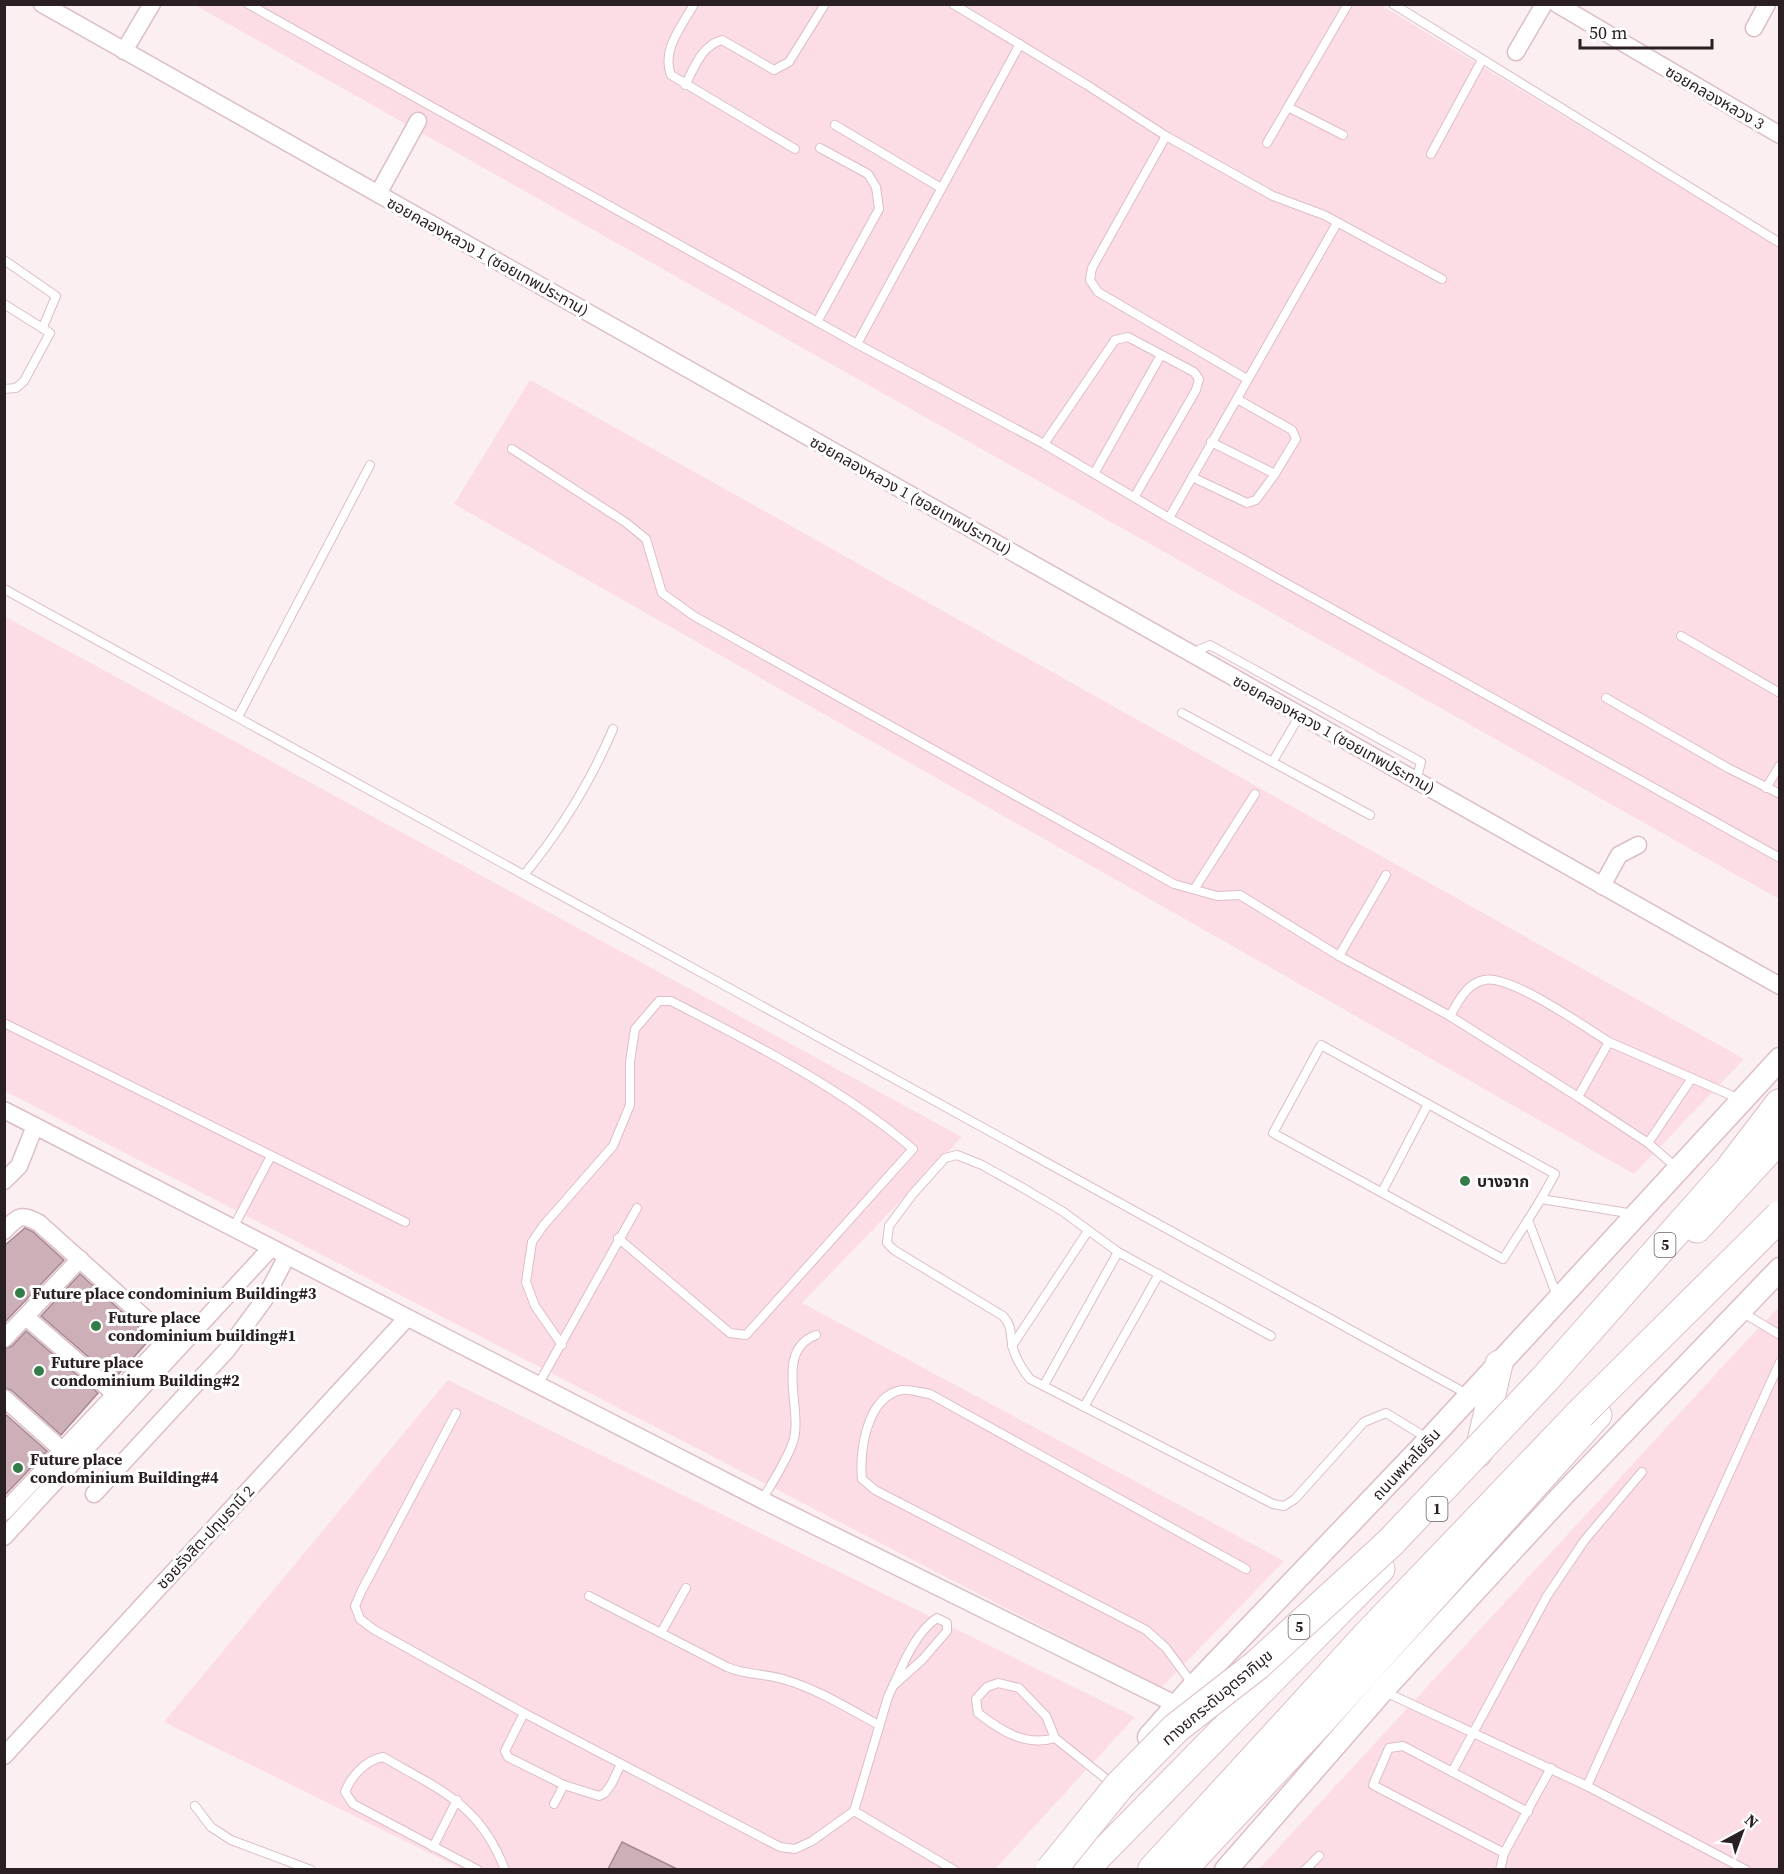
<svg xmlns="http://www.w3.org/2000/svg" width="1784" height="1874" font-family="'Source Serif 4','Noto Sans Thai',serif">
<style>
.built{fill:#fddde5}
.building{fill:#cdb0b7;stroke:#a68a91;stroke-width:1.5}
.lines{fill:none;stroke-linecap:round;stroke-linejoin:round}
.service-casing{stroke:#dcbec6;stroke-width:10}
.minor-casing{stroke:#dcbec6;stroke-width:19}
.secondary-casing{stroke:#dcbec6;stroke-width:25}
.trunk-casing{stroke:#dcbec6;stroke-width:29}
.motorway-casing{stroke:#dcbec6;stroke-width:32}
.service{stroke:#fff;stroke-width:8}
.minor{stroke:#fff;stroke-width:16}
.secondary{stroke:#fff;stroke-width:22}
.trunk{stroke:#fff;stroke-width:27}
.motorway{stroke:#fff;stroke-width:30}
.motorway-bridge-casing{stroke:#dcbec6;stroke-width:32;stroke-linecap:butt}
.motorway-bridge{stroke:#fff;stroke-width:30}
.poi-dot{fill:#347d4a;stroke:#fff;stroke-width:2}
.labels{text-anchor:middle;stroke-width:6;stroke-linejoin:round;paint-order:stroke}
.shield{fill:#fff;stroke:#6a6264;stroke-width:1.5}
.shield-label{font-size:15px;font-weight:bold;fill:#2a1f22}
.street-label{font-size:16px;fill:#2a1f22;stroke:#fff}
.poi-label{font-size:16px;font-weight:bold;fill:#2a1f22;stroke:#fff;text-anchor:start}
</style>
<rect width="100%" height="100%" fill="#fbeff2"/>
<g class="built">
<polygon points="195,5 1381,5 1779,247 1779,899"/>
<polygon points="530,380 1744,1059 1634,1174 454,504"/>
<polygon points="4,616 962,1137 802,1303 1284,1561 1161,1688 5,1091"/>
<polygon points="1779,1307 1779,1869 1258,1870 1749,1338"/>
<polygon points="448,1380 1135,1717 994,1870 462,1869 164,1722"/>
</g>
<g class="building">
<polygon points="25,1228 33,1232 64,1260 4,1323 4,1246"/>
<polygon points="80,1274 151,1338 114,1379 41,1316"/>
<polygon points="26,1331 98,1393 61,1435 11,1390 4,1388 4,1349 12,1346"/>
<polygon points="4,1413 47,1451 4,1496"/>
<polygon points="622,1842 677,1869 608,1869"/>
</g>
<g class="lines">
<g class="service-casing">
<g id="service">
<polyline points="248,4 857,344 1044,444 1169,518 1780,858"/>
<path d="M 694,4 C 682,26 661,50 671,75 L 795,149"/>
<polyline points="953,4 1087,85 1166,136"/>
<polyline points="1393,4 1780,243"/>
<path d="M 685,85 C 695,67 701,46 722,40 L 774,70 L 789,62 L 825,4"/>
<polyline points="1288,107 1343,135"/>
<polyline points="835,125 941,188"/>
<polyline points="1267,143 1348,4"/>
<polyline points="1431,154 1482,60"/>
<polyline points="4,260 56,296 43,327"/>
<polyline points="4,304 50,333 24,381 16,388 4,389"/>
<polyline points="817,322 879,209 876,187 868,174 820,148"/>
<polyline points="857,344 1020,44"/>
<polyline points="1247,379 1098,292 1090,280 1092,268 1166,136 1273,196 1324,215 1442,279"/>
<polyline points="1211,442 1275,474 1296,439 1292,430 1237,399"/>
<polyline points="1044,444 1115,340 1128,337 1194,372 1199,379 1196,390 1135,496"/>
<polyline points="512,449 625,522 646,539 662,593 694,616 1174,884 1217,896 1240,895 1339,956 1450,1016"/>
<polyline points="1095,472 1161,355"/>
<polyline points="1192,477 1247,503 1256,500 1275,474"/>
<polyline points="1169,518 1337,223"/>
<polyline points="4,589 1469,1395"/>
<polyline points="1681,636 1780,693"/>
<polyline points="1192,653 1210,645 1421,762 1416,781"/>
<polyline points="1606,698 1728,768 1780,794"/>
<polyline points="1182,713 1370,815"/>
<polyline points="238,717 370,465"/>
<polyline points="1273,761 1300,715"/>
<polyline points="1766,788 1780,765"/>
<path d="M 524,875 C 561,830 590,783 613,729"/>
<polyline points="1195,888 1255,794"/>
<polyline points="1339,956 1386,875"/>
<polyline points="4,1023 405,1222"/>
<path d="M 1578,1097 L 1450,1016 C 1458,1002 1466,984 1484,980 C 1510,974 1585,1027 1609,1042"/>
<polyline points="1648,1143 1692,1078"/>
<polyline points="1678,1169 1648,1143 1578,1097 1609,1042 1742,1100"/>
<polyline points="1382,1192 1428,1104"/>
<polyline points="1528,1220 1503,1259 1273,1133 1321,1045 1555,1174 1541,1199"/>
<polyline points="233,1228 271,1156"/>
<polyline points="1557,1296 1528,1220 1541,1199 1634,1214"/>
<polyline points="1740,1311 1780,1335"/>
<path d="M 1271,1336 L 1118,1252 L 1062,1211 L 1023,1188 L 982,1165 L 957,1155 L 945,1158 L 912,1195 L 889,1226 L 887,1243 L 894,1250 L 1003,1316 C 1014,1328 1009,1335 1013,1348 C 1016,1360 1022,1369 1030,1379 L 1273,1504 L 1284,1506 L 1295,1499 L 1364,1422 L 1386,1413 L 1427,1438"/>
<path d="M 562,1345 L 535,1306 L 526,1282 L 532,1242 L 543,1226 L 613,1146 L 630,1105 L 630,1062 L 635,1029 L 659,1001 L 671,1001 C 753,1043 843,1089 913,1149 L 746,1335 L 730,1333 L 618,1238"/>
<polyline points="1012,1346 1088,1231"/>
<polyline points="538,1385 637,1208"/>
<polyline points="1044,1385 1118,1252"/>
<polyline points="1084,1407 1159,1274"/>
<polyline points="456,1413 362,1590 355,1606 360,1619 373,1629 524,1713 780,1847 795,1849 812,1841 854,1811"/>
<path d="M 762,1500 C 773,1481 786,1462 793,1442 C 804,1410 773,1351 816,1335"/>
<path d="M 589,1596 L 727,1667 C 748,1676 766,1673 786,1680 C 819,1690 849,1709 879,1725"/>
<polyline points="661,1633 686,1588"/>
<path d="M 894,1685 L 922,1660 L 947,1631 L 947,1623 L 937,1618 C 913,1634 900,1672 888,1697 L 854,1811 L 954,1870"/>
<path d="M 1194,1686 L 1166,1648 L 1146,1630 L 875,1490 L 862,1479 C 859,1451 867,1396 902,1390 C 910,1389 922,1393 930,1394 L 1246,1569"/>
<polyline points="1383,1691 1587,1786 1746,1870"/>
<polyline points="524,1713 505,1751 508,1757 564,1785"/>
<path d="M 1055,1738 C 1026,1747 1001,1731 978,1713 L 976,1699 L 987,1687 L 998,1683 L 1019,1688 L 1046,1716 L 1055,1738 L 1110,1782"/>
<polyline points="1452,1772 1547,1596 1584,1541 1642,1472"/>
<polyline points="1587,1786 1780,1362"/>
<polyline points="554,1804 564,1785 599,1796 605,1793 612,1783 621,1764"/>
<polyline points="195,1806 211,1827 231,1840 311,1870"/>
<polyline points="1528,1812 1403,1746 1389,1748 1373,1785 1504,1853 1551,1768"/>
<polyline points="433,1847 457,1800"/>
<path d="M 478,1870 L 353,1804 L 345,1792 C 351,1776 366,1760 383,1757 C 440,1790 480,1804 505,1870"/>
<polyline points="1305,1870 1319,1856"/>
<polyline points="1500,1870 1504,1853"/>
</g>
</g>
<g class="minor-casing">
<g id="minor">
<polyline points="42,4 1780,986"/>
<polyline points="1557,4 1780,135"/>
<polyline points="1754,28 1767,4"/>
<polyline points="124,51 152,4"/>
<polyline points="1516,52 1544,4"/>
<polyline points="378,194 418,121"/>
<polyline points="1602,886 1619,855 1638,845"/>
<polyline points="4,1110 762,1500 1177,1705"/>
<polyline points="4,1181 19,1166 35,1126"/>
<path d="M 4,1231 C 19,1216 20,1213 39,1223 L 165,1336 L 163,1344 L 4,1512"/>
<polyline points="26,1317 115,1394"/>
<polyline points="4,1339 80,1259"/>
<polyline points="4,1398 62,1450"/>
<polyline points="94,1494 227,1350 264,1300 287,1256"/>
<polyline points="4,1537 271,1248"/>
<polyline points="4,1756 406,1319"/>
</g>
</g>
<g class="secondary-casing">
<g id="secondary">
<polyline points="1149,1737 1194,1686 1430,1439 1780,1059"/>
<polyline points="1226,1870 1382,1691 1561,1497 1780,1269"/>
</g>
</g>
<g class="trunk-casing">
<g id="trunk">
<polyline points="1697,1229 1780,1139"/>
<polyline points="1478,1454 1499,1364"/>
<polyline points="1085,1870 1381,1569"/>
<polyline points="1183,1870 1323,1720 1598,1415"/>
</g>
</g>
<g class="motorway-casing">
<g id="motorway">
<polyline points="1544,1380 1728,1172 1780,1104"/>
<polyline points="1153,1870 1368,1635 1580,1414"/>
</g>
</g>
<use href="#service" class="service"/>
<use href="#minor" class="minor"/>
<use href="#secondary" class="secondary"/>
<use href="#trunk" class="trunk"/>
<use href="#motorway" class="motorway"/>
<g class="motorway-bridge-casing">
<g id="motorway-bridge">
<polyline points="1580,1414 1780,1216"/>
<polyline points="1051,1870 1119,1786 1176,1728 1257,1665 1391,1542 1544,1380"/>
</g>
</g>
<use href="#motorway-bridge" class="motorway-bridge"/>
</g>
<g class="poi-dot">
<circle cx="1465" cy="1181" r="6"/>
<circle cx="20" cy="1293" r="6"/>
<circle cx="96" cy="1326" r="6"/>
<circle cx="39" cy="1371" r="6"/>
<circle cx="18" cy="1468" r="6"/>
</g>
<g class="labels">
<g class="shield">
<rect x="1654.5" y="1233" width="21" height="24" rx="4.5"/>
<rect x="1426.5" y="1497" width="21" height="24" rx="4.5"/>
<rect x="1288.5" y="1615" width="21" height="24" rx="4.5"/>
</g>
<g class="shield-label">
<text x="1665" y="1250">5</text>
<text x="1437" y="1514">1</text>
<text x="1299" y="1632">5</text>
</g>
<g class="street-label">
<text transform="translate(1715 97) rotate(30)" y="6">ซอยคลองหลวง 3</text>
<text transform="translate(488 256) rotate(29)" y="6">ซอยคลองหลวง 1 (ซอยเทพประทาน)</text>
<text transform="translate(911 495) rotate(29)" y="6">ซอยคลองหลวง 1 (ซอยเทพประทาน)</text>
<text transform="translate(1334 734) rotate(29)" y="6">ซอยคลองหลวง 1 (ซอยเทพประทาน)</text>
<text transform="translate(1406 1464) rotate(-47)" y="6">ถนนพหลโยธิน</text>
<text transform="translate(205 1537) rotate(-47)" y="6">ซอยรังสิต-ปทุมธานี 2</text>
<text transform="translate(1217 1697) rotate(-40)" y="6">ทางยกระดับอุตราภิมุข</text>
</g>
<g class="poi-label">
<text x="1477" y="1187">บางจาก</text>
<text x="32" y="1299">Future place condominium Building#3</text>
<text x="108" y="1323">Future place<tspan x="108" dy="18">condominium building#1</tspan></text>
<text x="51" y="1368">Future place<tspan x="51" dy="18">condominium Building#2</tspan></text>
<text x="30" y="1465">Future place<tspan x="30" dy="18">condominium Building#4</tspan></text>
</g>
</g>
<rect width="1784" height="1874" fill="none" stroke="#2a1f22" stroke-width="12"/>
<g transform="translate(1742 1832) rotate(41)" stroke="#ffffff" stroke-width="4.5" paint-order="stroke">
<path d="M0-4.5L10 22L0 15L-10 22Z" fill="#2a1f22"/>
<text y="-9" font-size="16" font-weight="bold" text-anchor="middle" fill="#2a1f22">N</text>
</g>
<path d="M1580 39v9h132v-9" fill="none" stroke="#2a1f22" stroke-width="3"/>
<text x="1589" y="39" font-size="18" fill="#2a1f22" stroke="#ffffff" stroke-width="4.5" paint-order="stroke">50 m</text>
</svg>
